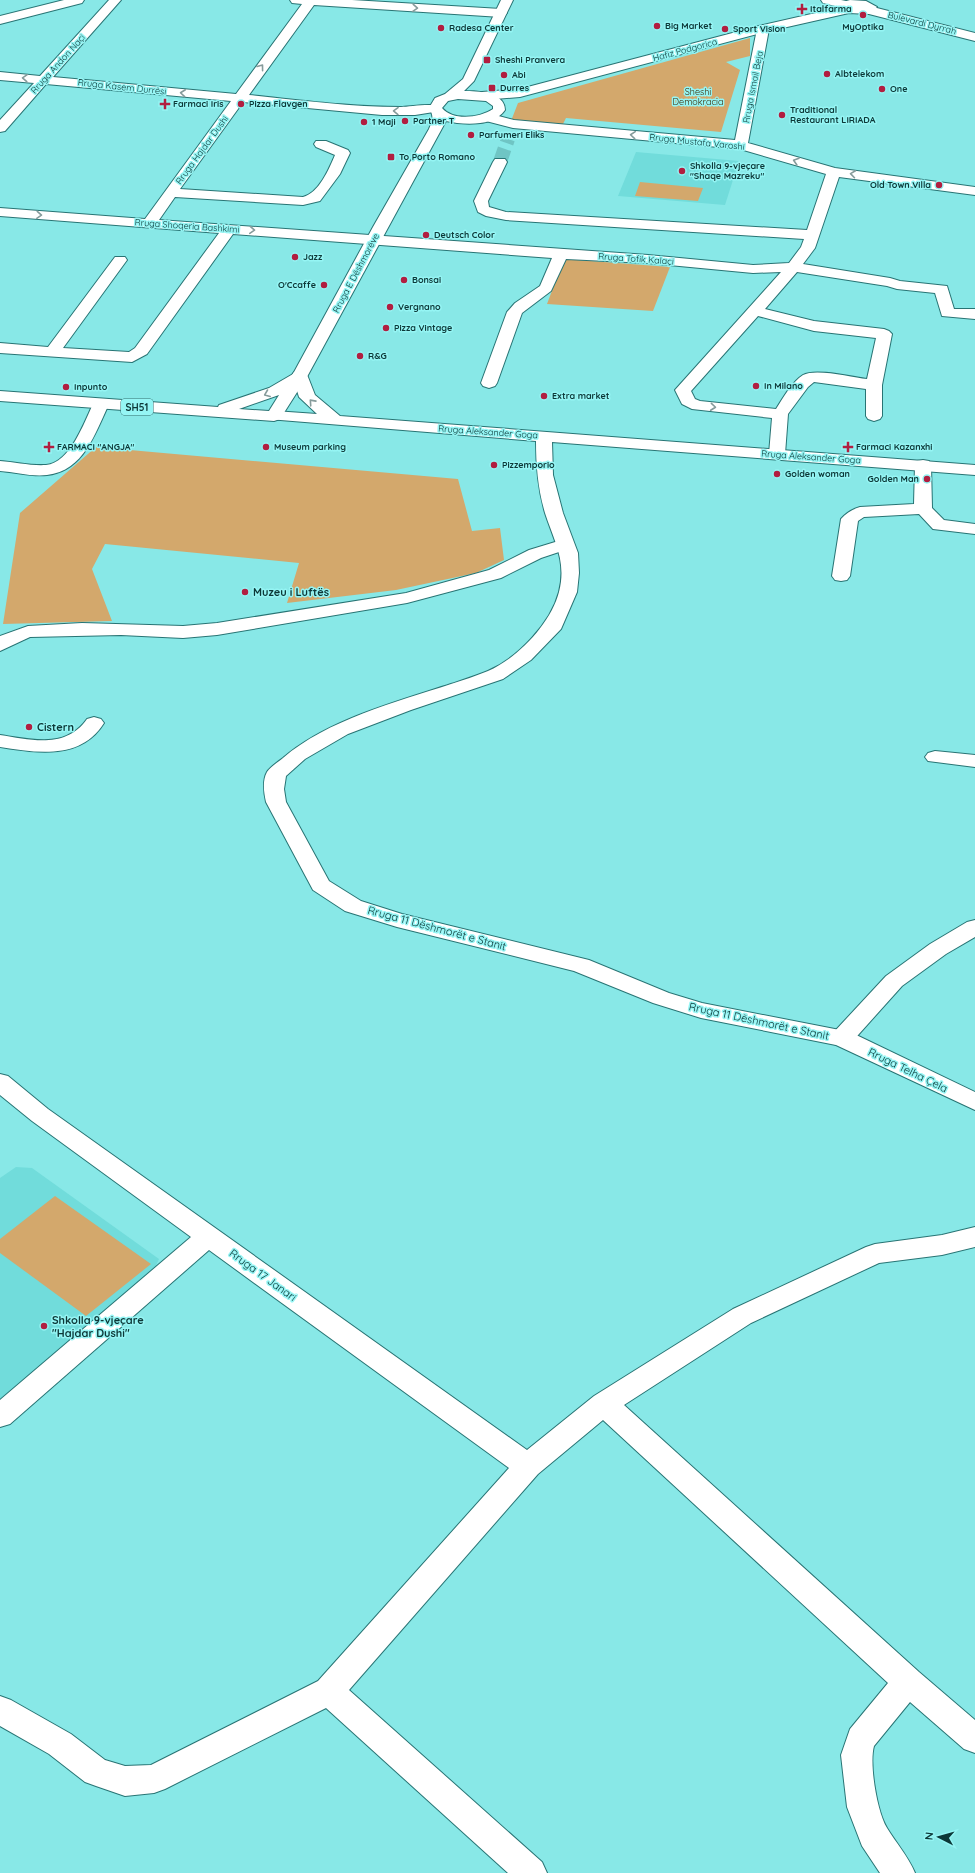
<svg xmlns="http://www.w3.org/2000/svg" width="975" height="1873" font-family="Quicksand,sans-serif">
<style>
.built{fill:#71dcdb}
.green{fill:#d3a86c}
.lines{fill:none;stroke-linecap:round;stroke-linejoin:round}
.street-tunnel{stroke:#6fc5c4;stroke-width:14;stroke-dasharray:14 6;stroke-linecap:butt}
.street-casing{stroke:#287474;stroke-width:2}
.secondary-casing{stroke:#287474;stroke-width:2}
.primary-casing{stroke:#287474;stroke-width:2}
.street{fill:#fff;fill-rule:evenodd}
.secondary{fill:#fff;fill-rule:evenodd}
.primary{fill:#fff;fill-rule:evenodd}
.oneway{stroke:#869b9b}
.poi-dot{fill:#b11e40;stroke:#95f5f4;stroke-width:1.5}
.labels{text-anchor:middle;stroke-width:3;stroke-linejoin:round;paint-order:stroke}
.far-poi-label{font-size:9px;font-weight:bold;fill:#0c3737;stroke:#95f5f4;text-anchor:start}
.far-street-label{font-size:9px;fill:#0c3737;stroke:#95f5f4}
.far-park-label{font-size:9px;fill:#3d2600;stroke:#95f5f4}
.shield{fill:#95f5f4;stroke:#357070;stroke-width:1}
.shield-label{font-size:10px;font-weight:bold;fill:#0c3737}
.poi-label{font-size:11px;font-weight:bold;fill:#0c3737;stroke:#95f5f4;text-anchor:start}
.street-label{font-size:11px;fill:#0c3737;stroke:#95f5f4}
</style>
<rect width="100%" height="100%" fill="#88e8e7"/>
<g class="built">
<polygon points="636,152 739,161 725,205 618,196"/>
<polygon points="16,1167 32,1168 159,1259 152,1274 0,1399 0,1178"/>
</g>
<g class="green">
<polygon points="750,38 750,56 726,62 740,70 721,132 566,118 562,126 511,121 518,103"/>
<polygon points="640,182 703,188 698,201 635,196"/>
<polygon points="564,259 670,267 653,311 547,304"/>
<polygon points="96,447 458,479 472,531 500,528 504,560 476,573 396,590 287,603 299,563 105,544 92,569 112,621 3,624 20,513"/>
<polygon points="55,1196 151,1264 86,1316 0,1253 0,1239"/>
</g>
<g class="lines">
<polyline class="street-tunnel" points="500,162 508,139"/>
<g class="street-casing">
<g id="street">
<polygon points="64,0 84,0 82,3 0,24 0,16"/>
<path d="M 109,0 L 121,0 L 53,77 L 236,94 L 302,4 L 292,3 L 290,0 L 352,0 L 501,9 L 507,13 L 501,17 L 314,5 L 249,95 C 299,100 350,107 401,107 C 409,107 437,102 441,108 L 440,111 L 415,115 L 382,115 L 243,102 L 180,189 L 303,197 C 319,193 329,169 335,155 L 316,147 L 314,144 L 316,141 L 326,141 L 348,150 L 350,153 L 340,174 L 320,201 L 303,205 L 175,197 L 159,220 L 648,255 L 753,265 L 789,263 L 801,247 L 804,239 L 506,220 L 486,216 L 478,212 L 474,201 L 493,162 L 495,159 L 505,159 L 507,162 L 488,201 L 489,207 L 506,212 L 807,230 L 826,174 L 740,149 L 513,128 L 482,120 L 480,117 L 487,113 L 514,120 L 735,140 L 757,29 L 763,25 L 767,26 L 769,29 L 748,143 L 835,168 L 975,187 L 975,195 L 839,177 L 815,248 L 803,264 L 890,278 L 900,281 L 947,286 L 954,309 L 975,309 L 975,319 L 942,316 L 935,293 L 897,289 L 887,286 L 797,272 L 765,309 L 814,321 L 884,329 L 889,331 L 892,334 L 882,385 L 882,416 L 880,419 L 874,421 L 868,419 L 866,416 L 866,389 L 814,382 L 808,387 L 788,414 L 785,454 L 783,458 L 777,459 L 771,458 L 769,454 L 772,418 L 692,409 L 682,404 L 675,390 L 781,272 L 753,273 L 648,263 L 566,259 L 551,291 L 522,313 L 497,383 L 495,386 L 489,388 L 483,386 L 481,383 L 507,312 L 515,303 L 540,286 L 552,258 L 233,234 L 147,354 L 132,362 L 0,353 L 0,343 L 48,347 L 115,257 L 125,257 L 127,260 L 63,348 L 129,352 L 135,348 L 219,233 L 0,216 L 0,208 L 145,219 L 231,101 L 46,84 L 5,131 L 0,132 L 0,120 L 34,83 L 0,80 L 0,72 L 40,76 ZM 758,316 L 814,331 L 876,338 L 867,379 C 852,377 815,368 803,375 C 792,382 783,398 776,409 L 700,401 L 695,399 L 691,391 Z"/>
<polygon points="821,0 841,0 851,2 853,5 847,9 823,3"/>
<polygon points="869,6 975,33 975,41 865,13 863,10"/>
<path d="M 101,399 L 107,401 L 109,404 C 95,433 84,471 47,475 C 32,477 15,472 0,471 L 0,461 C 15,462 31,466 46,465 C 70,463 84,423 93,404 L 95,401 Z"/>
<path d="M 923,460 L 929,461 L 931,465 L 932,508 L 944,520 L 975,524 L 975,534 L 933,529 L 919,514 L 864,517 L 858,521 L 850,576 L 847,580 L 841,581 L 835,580 L 832,576 L 841,519 C 846,513 853,509 860,507 L 914,504 L 915,465 L 917,461 Z"/>
<polygon points="565,539 571,540 574,544 571,548 541,558 501,578 407,603 217,635 183,638 121,635 30,637 0,651 0,636 28,626 82,623 183,626 217,623 406,593 489,570 529,550"/>
<path d="M 94,717 L 101,719 L 104,723 C 81,760 38,753 0,747 L 0,735 C 32,740 66,749 87,719 Z"/>
<polygon points="935,751 975,755 975,767 928,761 925,757 928,753"/>
<polygon points="975,920 975,937 946,954 902,986 850,1044 842,1046 834,1044 830,1038 834,1032 886,976 930,944 967,922"/>
<path d="M 0,1074 L 8,1076 L 48,1109 L 527,1450 L 594,1396 L 733,1309 L 866,1247 L 875,1244 L 942,1235 L 975,1227 L 975,1247 L 942,1255 L 879,1263 L 751,1323 L 624,1405 L 919,1672 L 975,1720 L 975,1753 L 964,1749 L 910,1702 L 874,1746 C 869,1764 877,1812 887,1828 C 896,1843 908,1856 915,1873 L 880,1873 L 862,1846 L 847,1807 L 841,1755 L 850,1729 L 888,1683 L 603,1420 L 538,1474 L 349,1690 L 542,1862 L 547,1873 L 508,1873 L 326,1708 L 165,1789 L 154,1793 L 125,1796 L 96,1786 L 85,1782 L 49,1754 L 0,1726 L 0,1696 L 11,1700 L 71,1734 L 105,1760 L 125,1766 L 151,1765 L 318,1681 L 509,1468 L 209,1250 L 10,1424 L 0,1427 L 0,1400 L 191,1237 L 32,1121 L 0,1095 Z"/>
</g>
</g>
<g class="secondary-casing">
<g id="secondary">
<polygon points="850,0 866,1 877,7 869,14 849,13 765,32 520,97 482,100 476,96 482,92 520,89 759,26 842,7 843,2"/>
<path d="M 300,370 L 306,372 L 315,395 L 340,416 L 975,465 L 975,475 L 552,442 L 553,475 L 563,513 L 578,553 L 579,573 L 577,592 L 561,629 L 531,660 L 503,679 L 411,710 L 348,734 L 305,759 L 286,776 L 284,789 L 286,802 L 329,881 L 361,901 L 402,914 L 589,960 L 669,993 L 702,1003 L 850,1032 L 975,1092 L 975,1110 L 836,1045 L 701,1018 L 653,1003 L 574,971 L 397,927 L 345,911 L 313,890 L 266,802 C 264,793 262,781 267,772 C 270,767 278,762 283,758 C 327,720 396,702 451,684 C 463,680 476,676 488,671 C 518,658 551,623 559,592 C 567,561 554,541 545,513 C 538,489 536,466 536,441 L 268,419 L 266,416 L 268,413 L 274,411 L 317,414 L 299,397 L 292,375 L 294,372 Z"/>
</g>
</g>
<g class="primary-casing">
<path id="primary" d="M 501,0 L 513,0 L 474,81 L 464,91 C 477,91 505,92 505,110 C 494,127 463,125 446,121 L 308,375 L 280,419 L 274,421 L 0,401 L 0,391 L 218,407 L 219,405 L 269,388 L 293,374 L 373,227 L 429,129 C 433,120 434,116 429,108 L 435,98 L 445,94 L 463,79 ZM 458,99 L 486,101 L 493,106 L 493,109 C 479,118 453,121 442,108 L 448,101 ZM 279,395 L 269,411 L 239,409 Z"/>
</g>
<use href="#street" class="street"/>
<use href="#secondary" class="secondary"/>
<use href="#primary" class="primary"/>
</g>
<defs><path id="oneway-chevron" d="M-2-3.5L2.5 0L-2 3.5" fill="none" stroke-width="1.6" stroke-linecap="round" stroke-linejoin="round"/></defs>
<g class="oneway">
<use href="#oneway-chevron" transform="translate(415 8) rotate(4)"/>
<use href="#oneway-chevron" transform="translate(261 67) rotate(-53)"/>
<use href="#oneway-chevron" transform="translate(25 78) rotate(-176)"/>
<use href="#oneway-chevron" transform="translate(183 93) rotate(-174)"/>
<use href="#oneway-chevron" transform="translate(396 111) rotate(-179)"/>
<use href="#oneway-chevron" transform="translate(633 135) rotate(-175)"/>
<use href="#oneway-chevron" transform="translate(796 161) rotate(-163)"/>
<use href="#oneway-chevron" transform="translate(853 174) rotate(-172)"/>
<use href="#oneway-chevron" transform="translate(39 215) rotate(4)"/>
<use href="#oneway-chevron" transform="translate(252 230) rotate(4)"/>
<use href="#oneway-chevron" transform="translate(267 394) rotate(158)"/>
<use href="#oneway-chevron" transform="translate(312 402) rotate(-132)"/>
<use href="#oneway-chevron" transform="translate(713 407) rotate(6)"/>
</g>
<g class="poi-dot">
<path d="M800 3h4v4h4v4h-4v4h-4v-4h-4v-4h4z"/>
<circle cx="863" cy="15" r="4"/>
<circle cx="657" cy="26" r="4"/>
<circle cx="441" cy="28" r="4"/>
<circle cx="725" cy="29" r="4"/>
<rect x="483" y="56" width="8" height="8" rx="2"/>
<circle cx="827" cy="74" r="4"/>
<circle cx="504" cy="75" r="4"/>
<rect x="488" y="84" width="8" height="8" rx="2"/>
<circle cx="882" cy="89" r="4"/>
<path d="M163 98h4v4h4v4h-4v4h-4v-4h-4v-4h4z"/>
<circle cx="241" cy="104" r="4"/>
<circle cx="782" cy="115" r="4"/>
<circle cx="405" cy="121" r="4"/>
<circle cx="364" cy="122" r="4"/>
<circle cx="471" cy="135" r="4"/>
<rect x="387" y="153" width="8" height="8" rx="2"/>
<circle cx="682" cy="171" r="4"/>
<circle cx="939" cy="185" r="4"/>
<circle cx="426" cy="235" r="4"/>
<circle cx="295" cy="257" r="4"/>
<circle cx="404" cy="280" r="4"/>
<circle cx="324" cy="285" r="4"/>
<circle cx="390" cy="307" r="4"/>
<circle cx="386" cy="328" r="4"/>
<circle cx="360" cy="356" r="4"/>
<circle cx="756" cy="386" r="4"/>
<circle cx="66" cy="387" r="4"/>
<circle cx="544" cy="396" r="4"/>
<path d="M47 441h4v4h4v4h-4v4h-4v-4h-4v-4h4z"/>
<circle cx="266" cy="447" r="4"/>
<path d="M846 441h4v4h4v4h-4v4h-4v-4h-4v-4h4z"/>
<circle cx="494" cy="465" r="4"/>
<circle cx="777" cy="474" r="4"/>
<circle cx="927" cy="479" r="4"/>
<circle cx="245" cy="592" r="4"/>
<circle cx="29" cy="727" r="4"/>
<circle cx="44" cy="1326" r="4"/>
</g>
<g class="labels">
<g class="far-poi-label">
<text x="810" y="12">Italfarma</text>
<text x="665" y="29">Big Market</text>
<text x="863" y="30" text-anchor="middle">MyOptika</text>
<text x="449" y="31">Radesa Center</text>
<text x="733" y="32">Sport Vision</text>
<text x="495" y="63">Sheshi Pranvera</text>
<text x="835" y="77">Albtelekom</text>
<text x="512" y="78">Abi</text>
<text x="500" y="91">Durres</text>
<text x="890" y="92">One</text>
<text x="173" y="107">Farmaci Iris</text>
<text x="249" y="107">Pizza Flavgen</text>
<text x="790" y="113">Traditional<tspan x="790" dy="10">Restaurant LIRIADA</tspan></text>
<text x="413" y="124">Partner T</text>
<text x="372" y="125">1 Maji</text>
<text x="479" y="138">Parfumeri Eliks</text>
<text x="399" y="160">To Porto Romano</text>
<text x="690" y="169">Shkolla 9-vjeçare<tspan x="690" dy="10">"Shaqe Mazreku"</tspan></text>
<text x="931" y="188" text-anchor="end">Old Town Villa</text>
<text x="434" y="238">Deutsch Color</text>
<text x="303" y="260">Jazz</text>
<text x="412" y="283">Bonsai</text>
<text x="316" y="288" text-anchor="end">O'Ccaffe</text>
<text x="398" y="310">Vergnano</text>
<text x="394" y="331">Pizza Vintage</text>
<text x="368" y="359">R&amp;G</text>
<text x="764" y="389">In Milano</text>
<text x="74" y="390">Inpunto</text>
<text x="552" y="399">Extra market</text>
<text x="57" y="450">FARMACI "ANGJA"</text>
<text x="274" y="450">Museum parking</text>
<text x="856" y="450">Farmaci Kazanxhi</text>
<text x="502" y="468">Pizzemporio</text>
<text x="785" y="477">Golden woman</text>
<text x="919" y="482" text-anchor="end">Golden Man</text>
</g>
<g class="far-street-label">
<text transform="translate(922 23) rotate(14)" y="3">Bulevardi Dyrrah</text>
<text transform="translate(685 50) rotate(-15)" y="3">Hafiz Podgorica</text>
<text transform="translate(58 64) rotate(-48)" y="3">Rruga Andon Naçi</text>
<text transform="translate(122 87) rotate(6)" y="3">Rruga Kasem Durrësi</text>
<text transform="translate(753 87) rotate(-79)" y="3">Rruga Ismail Beja</text>
<text transform="translate(697 142) rotate(6)" y="3">Rruga Mustafa Varoshi</text>
<text transform="translate(202 150) rotate(-54)" y="3">Rruga Hajdar Dushi</text>
<text transform="translate(187 226) rotate(4)" y="3">Rruga Shoqeria Bashkimi</text>
<text transform="translate(636 259) rotate(4)" y="3">Rruga Tofik Kalaçi</text>
<text transform="translate(356 273) rotate(-62)" y="3">Rruga E Dëshmorëve</text>
<text transform="translate(488 432) rotate(4)" y="3">Rruga Aleksander Goga</text>
<text transform="translate(811 457) rotate(4)" y="3">Rruga Aleksander Goga</text>
</g>
<g class="far-park-label">
<text x="698" y="95">Sheshi<tspan x="698" dy="10">Demokracia</tspan></text>
</g>
<rect class="shield" x="121" y="399" width="32" height="16" rx="3"/>
<g class="shield-label">
<text x="137" y="411">SH51</text>
</g>
<g class="poi-label">
<text x="253" y="596">Muzeu i Luftës</text>
<text x="37" y="731">Cistern</text>
<text x="52" y="1324">Shkolla 9-vjeçare<tspan x="52" dy="13">"Hajdar Dushi"</tspan></text>
</g>
<g class="street-label">
<text transform="translate(437 928) rotate(15)" y="4">Rruga 11 Dëshmorët e Stanit</text>
<text transform="translate(759 1021) rotate(12)" y="4">Rruga 11 Dëshmorët e Stanit</text>
<text transform="translate(908 1070) rotate(26)" y="4">Rruga Telha Çela</text>
<text transform="translate(263 1275) rotate(36)" y="4">Rruga 17 Janari</text>
</g>
</g>
<g transform="translate(939 1837) rotate(276)" stroke="#95f5f4" stroke-width="3" paint-order="stroke">
<path d="M0-3L7 15L0 10L-7 15Z" fill="#0c3737"/>
<text y="-6" font-size="11" font-weight="bold" text-anchor="middle" fill="#0c3737">N</text>
</g>
</svg>
